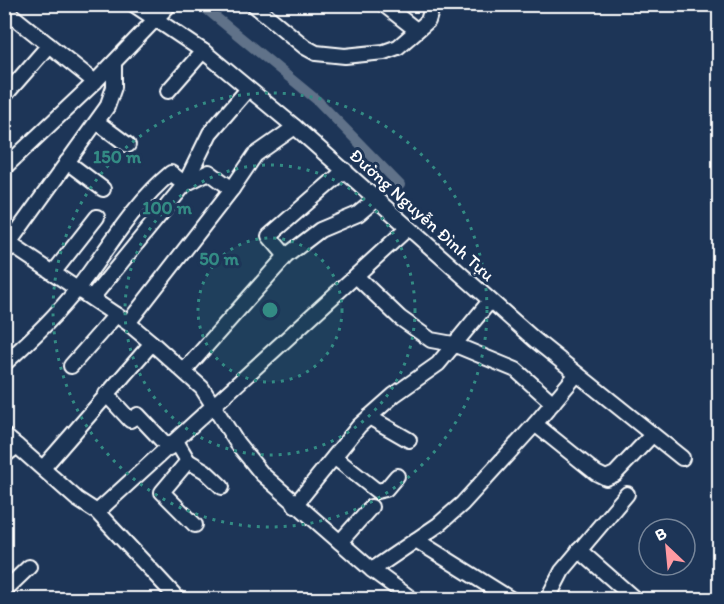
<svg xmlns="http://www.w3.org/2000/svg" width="724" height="604" font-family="Itim,sans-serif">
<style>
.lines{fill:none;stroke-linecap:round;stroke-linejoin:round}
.canal{stroke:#617289;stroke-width:10}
.minor-casing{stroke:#fff;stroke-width:18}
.minor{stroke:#1d3557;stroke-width:14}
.ring{fill:none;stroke:#338b84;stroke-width:3;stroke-dasharray:3 6}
.labels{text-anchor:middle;stroke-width:6;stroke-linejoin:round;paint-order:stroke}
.street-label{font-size:18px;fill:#fff;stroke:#1d3557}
.centre{fill:#338b84;stroke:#1d3557;stroke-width:3}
.ring-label{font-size:18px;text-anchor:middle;font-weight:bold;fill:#338b84;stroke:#1d3557;stroke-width:6;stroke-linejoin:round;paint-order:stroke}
</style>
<rect width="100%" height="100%" fill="#1d3557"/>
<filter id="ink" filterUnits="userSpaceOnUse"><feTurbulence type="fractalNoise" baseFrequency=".0167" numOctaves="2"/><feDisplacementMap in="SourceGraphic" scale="12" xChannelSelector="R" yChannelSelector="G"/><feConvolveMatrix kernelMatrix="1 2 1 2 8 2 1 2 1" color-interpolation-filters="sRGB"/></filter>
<g filter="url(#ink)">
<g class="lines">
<polyline class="canal" points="200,4 318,101 400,185"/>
<g class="minor-casing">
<g id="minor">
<polyline points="133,4 203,51 295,127 535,340 682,458"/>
<polyline points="253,4 305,47 316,53 345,56 384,52 398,47 428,21 433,4"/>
<polyline points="383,4 415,29"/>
<polyline points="4,9 95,82"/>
<polyline points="168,91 203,51"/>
<polyline points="7,93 49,45"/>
<polyline points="97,122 128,145"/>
<polyline points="67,162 103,189"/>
<polyline points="4,168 95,82 170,4"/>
<polyline points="4,240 128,323 152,343 202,388 237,443 262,474 372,570 413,600"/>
<polyline points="9,243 107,107 114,87 114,64"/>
<polyline points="286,256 269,236 345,170"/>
<polyline points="53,273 97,217"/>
<polyline points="357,277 400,318 431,340 453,344 516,370 553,403"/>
<polyline points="92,298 185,184 210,133 248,89"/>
<polyline points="128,323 232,189 255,155 295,127"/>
<path d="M 4,364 C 31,340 56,316 78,288 C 108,249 133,204 171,173 L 185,184 L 209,172 L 232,189"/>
<polyline points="71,366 116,315"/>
<polyline points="184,371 286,256 320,230 358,214 376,199"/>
<polyline points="577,374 535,424 596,473 606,478 615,474 652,435"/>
<polyline points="106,394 130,420 138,415 169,448"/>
<polyline points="369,417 409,440"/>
<polyline points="4,435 17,446"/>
<polyline points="176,441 188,461 205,471 222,487"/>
<polyline points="4,456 17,446 77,499 97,512 179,600"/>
<polyline points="334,457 377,491 386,489 397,476"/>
<polyline points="188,461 162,492 195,525"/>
<polyline points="43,468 152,343"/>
<polyline points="295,505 359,426 394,395 438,364 490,301"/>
<polyline points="97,512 408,228"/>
<polyline points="416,540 512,600"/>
<polyline points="340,542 371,507"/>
<polyline points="579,550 636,600"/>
<polyline points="372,570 438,525 462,504 535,424"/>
<polyline points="4,591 29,567"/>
<polyline points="547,600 562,571 627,494"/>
</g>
</g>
<use href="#minor" class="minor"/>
</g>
</g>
<circle cx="270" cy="310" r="72" fill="#338b84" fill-opacity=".12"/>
<g class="ring">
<circle cx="270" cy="310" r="72"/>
<circle cx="270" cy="310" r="145"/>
<circle cx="270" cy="310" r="217"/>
</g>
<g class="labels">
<g class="street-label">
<text transform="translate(422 215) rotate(42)" y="6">Đường Nguyễn Đình Tựu</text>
</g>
</g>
<circle cx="270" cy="310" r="9" class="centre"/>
<g class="ring-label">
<text x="117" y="163">150 m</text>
<text x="167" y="214">100 m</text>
<text x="219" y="265">50 m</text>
</g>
<rect width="724" height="604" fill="none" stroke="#1d3557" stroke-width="24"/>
<rect x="12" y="12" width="700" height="580" fill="none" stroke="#fff" stroke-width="2" filter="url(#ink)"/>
<g transform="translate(667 547) rotate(334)"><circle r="28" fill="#1d3557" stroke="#77869a" stroke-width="1.5"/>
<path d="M0-4.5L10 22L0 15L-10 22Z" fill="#ff9aa2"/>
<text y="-9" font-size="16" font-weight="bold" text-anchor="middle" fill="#ffffff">B</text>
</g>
</svg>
